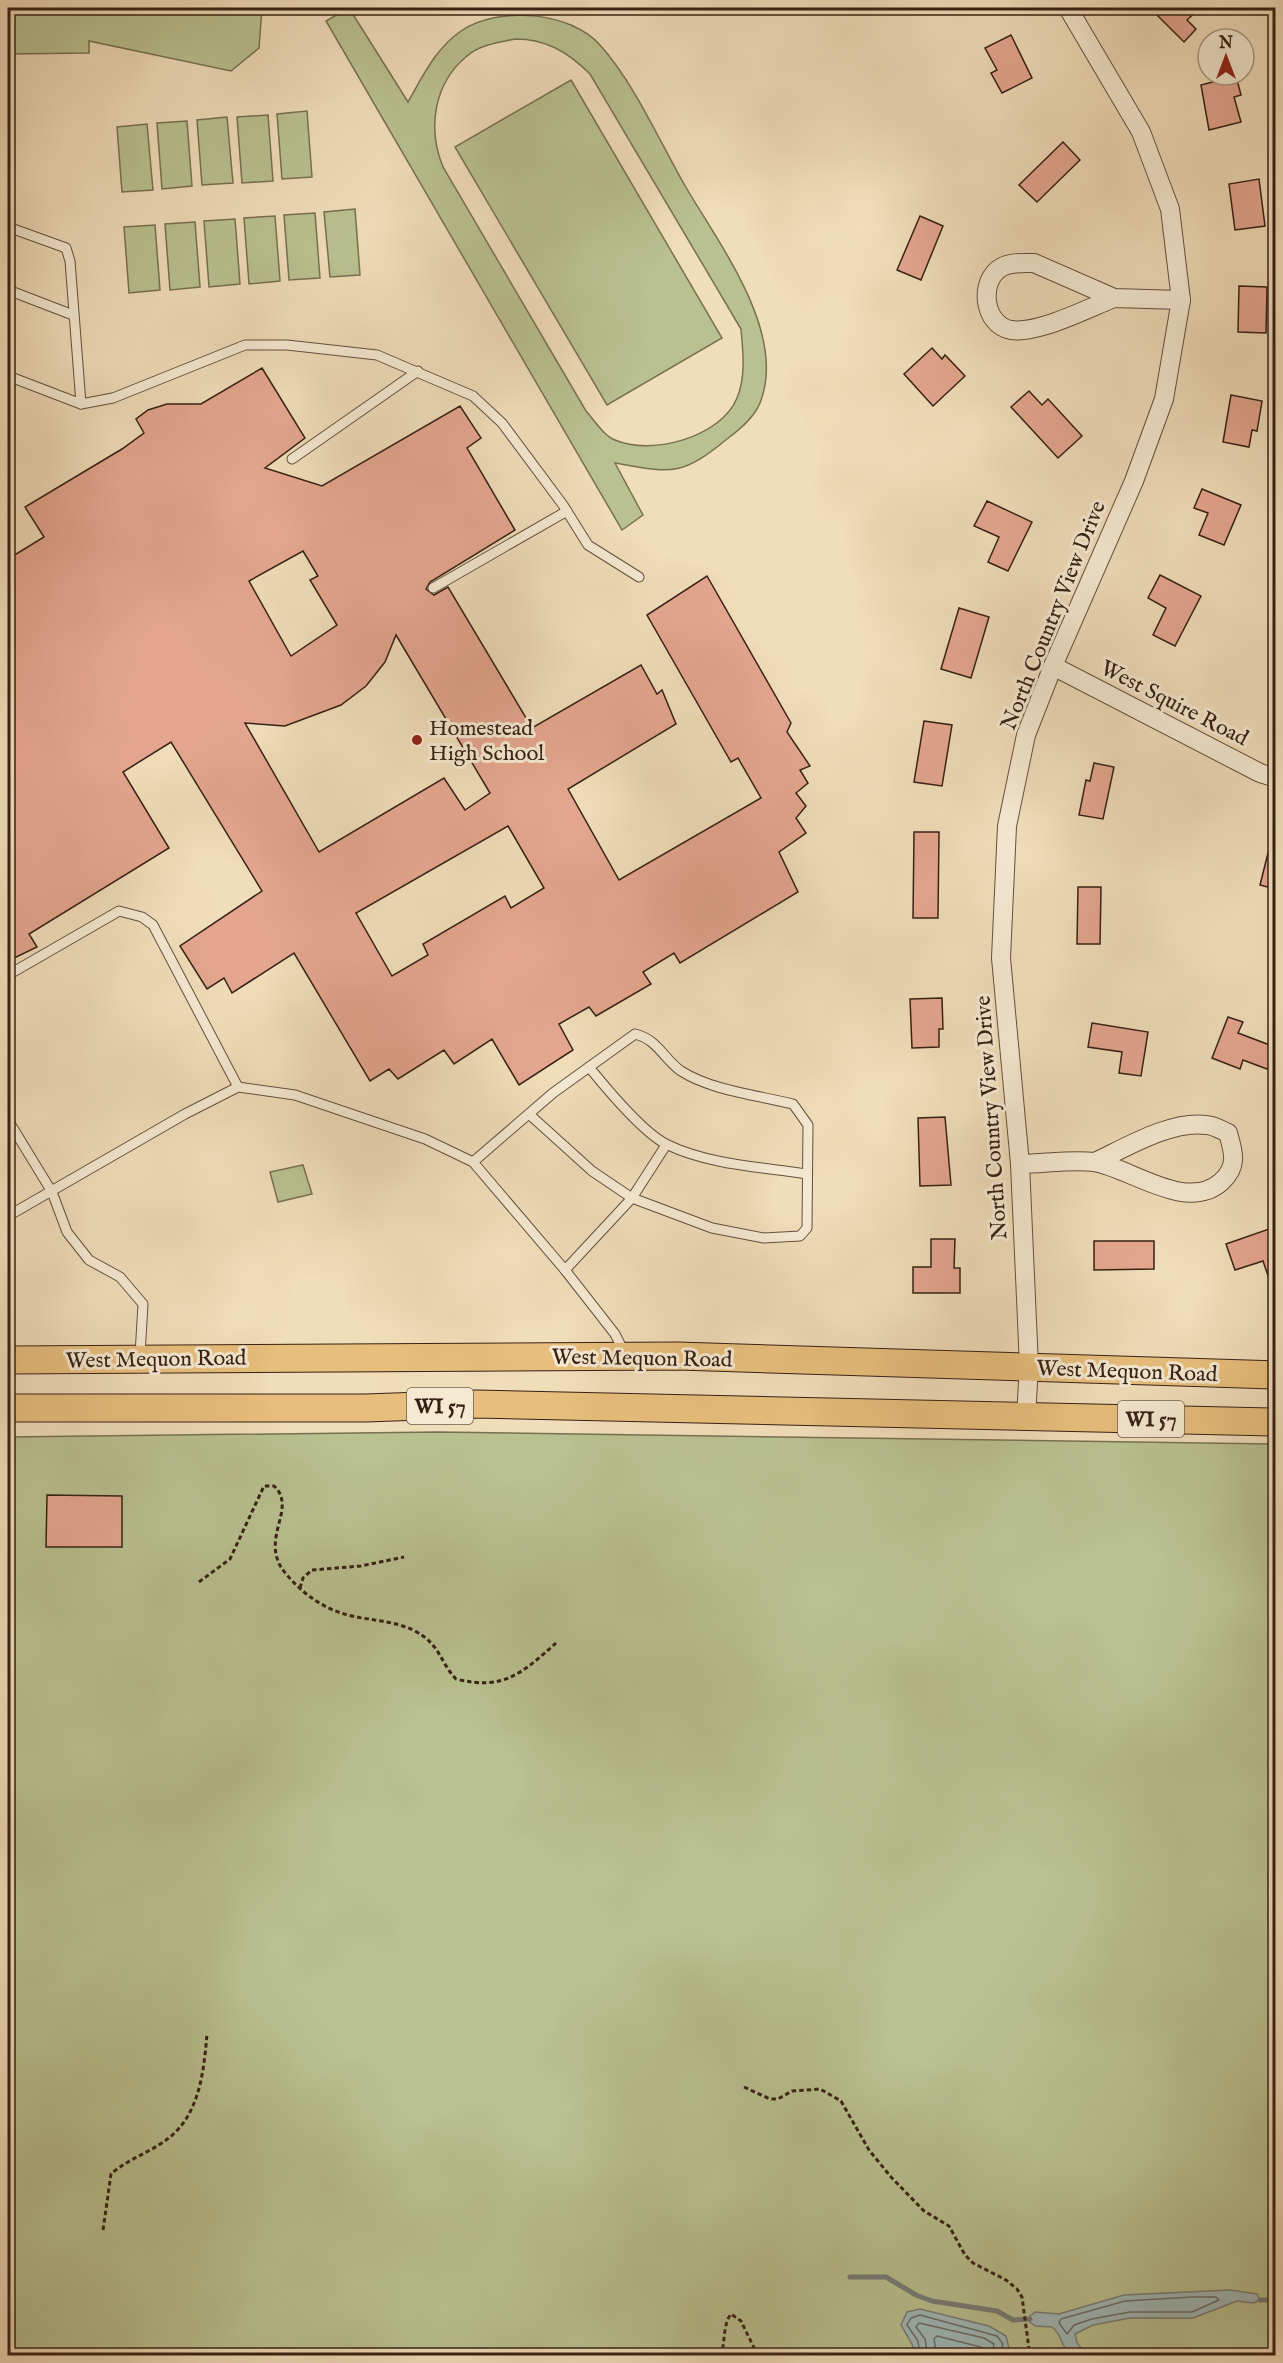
<svg xmlns="http://www.w3.org/2000/svg" width="1283" height="2363" font-family="'IM FELL English',serif">
<style>
.green{fill:#b9c190;stroke:#787052;stroke-width:1.5;fill-rule:evenodd}
.water{fill:#9fb9ba;stroke:#757c78;stroke-width:1.5}
.lines{fill:none;stroke-linecap:round;stroke-linejoin:round}
.shore{stroke:#6a6c67;stroke-width:1.5}
.stream{stroke:#757c78;stroke-width:5}
.building{fill:#e4a68f;stroke:#362014;stroke-width:1.5;fill-rule:evenodd}
.lane-casing{stroke:#644f3d;stroke-width:11}
.street-casing{stroke:#644f3d;stroke-width:20}
.primary-casing{stroke:#362014;stroke-width:29}
.path{stroke:#362014;stroke-width:3;stroke-dasharray:4.5 3;stroke-linecap:butt}
.lane{stroke:#f5e9d2;stroke-width:9}
.street{stroke:#f5e9d2;stroke-width:18}
.primary{stroke:#e8be7c;stroke-width:27}
.poi-dot{fill:#8f2418;stroke:#f5e9d2;stroke-width:2}
.labels{text-anchor:middle;stroke-width:6;stroke-linejoin:round;paint-order:stroke}
.shield{fill:#f5e9d2;stroke:#6f5c4d;stroke-width:1.5}
.shield-label{font-size:21px;font-weight:bold;fill:#362014}
.street-label{font-size:22px;fill:#362014;stroke:#f5e9d2}
.poi-label{font-size:22px;fill:#362014;stroke:#f5e9d2;text-anchor:start}
</style>
<rect width="100%" height="100%" fill="#f0ddb9"/>
<filter id="stains"><feTurbulence type="fractalNoise" baseFrequency=".00333" numOctaves="4"/><feColorMatrix values="0 0 0 0 .2 0 0 0 0 .09 0 0 0 0 .02 0 0 0 .5 -.17"/></filter>
<radialGradient id="worn" r=".72"><stop offset=".6" stop-color="#630" stop-opacity="0"/><stop offset="1" stop-color="#630" stop-opacity=".3"/></radialGradient>
<g class="green">
<polygon points="8,8 262,8 259,48 231,71 89,41 89,53 8,54"/>
<path d="M 349,8 L 408,102 C 423,76 435,49 461,31 C 498,6 570,11 600,45 C 634,83 659,140 684,184 C 718,243 788,333 760,403 C 754,418 739,430 727,439 C 681,477 672,473 615,463 L 643,515 L 622,530 L 326,21 ZM 515,39 C 546,39 568,52 590,74 L 741,329 C 743,351 746,377 737,398 C 721,437 652,456 615,440 C 604,436 594,420 586,411 L 443,167 C 427,128 434,83 467,56 C 479,45 500,42 515,39 Z"/>
<polygon points="571,80 722,338 607,405 455,147"/>
<polygon points="307,111 312,177 282,179 277,114"/>
<polygon points="268,115 273,181 242,183 237,117"/>
<polygon points="227,117 233,183 202,185 197,120"/>
<polygon points="187,121 192,186 162,189 157,123"/>
<polygon points="147,124 153,190 122,192 117,127"/>
<polygon points="355,209 360,275 330,277 324,212"/>
<polygon points="315,213 320,278 289,280 284,215"/>
<polygon points="275,216 280,281 249,284 244,218"/>
<polygon points="235,219 240,284 209,287 204,221"/>
<polygon points="195,222 200,287 170,290 165,224"/>
<polygon points="155,225 160,290 129,293 124,227"/>
<polygon points="303,1165 312,1194 278,1202 270,1172"/>
<polygon points="438,1432 1275,1444 1275,2355 8,2355 8,1437"/>
</g>
<g class="water">
<path d="M 1230,2290 L 1257,2294 L 1260,2300 L 1254,2303 L 1237,2301 L 1193,2318 L 1130,2318 L 1093,2325 L 1075,2334 L 1077,2343 L 1087,2355 C 1056,2356 1067,2338 1052,2327 L 1035,2326 L 1030,2322 L 1030,2316 L 1035,2312 L 1059,2314 L 1124,2295 Z"/>
<polygon points="920,2309 989,2326 1006,2336 1009,2348 1001,2355 915,2355 912,2344 901,2325 907,2312"/>
</g>
<g class="lines">
<g class="shore">
<polygon points="1192,2297 1216,2297 1219,2300 1192,2312 1130,2312 1092,2319 1074,2325 1067,2334 1059,2323 1061,2319 1125,2301"/>
<polyline points="920,2356 918,2341 907,2325 911,2318 920,2315 997,2336 1003,2344 999,2356"/>
<polyline points="928,2356 925,2339 916,2327 919,2323 984,2338 994,2344 992,2356"/>
<polyline points="937,2356 934,2339 937,2336 981,2347 983,2356"/>
</g>
<g class="stream">
<polyline points="850,2277 886,2277 916,2295 932,2301 997,2311 1013,2320 1030,2319"/>
<polyline points="1260,2300 1276,2300"/>
</g>
</g>
<g class="building">
<polygon points="1150,8 1200,8 1187,20 1196,29 1184,42"/>
<polygon points="1011,35 1032,78 1002,93 991,73 997,70 985,48"/>
<polygon points="1236,76 1241,95 1234,97 1241,122 1209,130 1201,85"/>
<polygon points="1063,142 1080,160 1037,202 1019,185"/>
<polygon points="1259,179 1265,226 1235,230 1229,184"/>
<polygon points="920,216 943,226 921,280 897,270"/>
<polygon points="1239,286 1267,287 1266,333 1238,332"/>
<polygon points="932,348 942,359 945,355 965,376 933,406 904,374"/>
<path d="M 262,368 L 305,438 L 265,468 L 322,486 L 460,406 L 481,438 L 467,448 L 515,530 L 430,582 L 426,589 L 434,595 L 448,587 L 532,728 L 641,665 L 657,694 L 662,690 L 676,724 L 568,789 L 619,880 L 761,798 L 738,758 L 731,762 L 647,615 L 707,576 L 791,723 L 787,732 L 810,766 L 800,770 L 808,783 L 796,793 L 806,806 L 796,818 L 806,833 L 779,852 L 798,892 L 680,963 L 674,953 L 643,972 L 651,984 L 596,1016 L 589,1007 L 559,1024 L 573,1050 L 519,1085 L 492,1039 L 454,1064 L 444,1050 L 398,1079 L 389,1069 L 370,1081 L 294,953 L 232,993 L 224,978 L 207,989 L 180,946 L 262,891 L 171,742 L 123,772 L 169,848 L 29,934 L 37,947 L 8,961 L 8,559 L 44,537 L 25,507 L 122,449 L 144,433 L 136,419 L 148,410 L 167,404 L 201,404 ZM 303,551 L 318,576 L 310,580 L 337,625 L 291,656 L 249,581 ZM 396,635 L 490,793 L 465,810 L 444,778 L 319,852 L 245,723 L 285,726 L 341,705 L 366,686 L 385,662 ZM 508,826 L 544,888 L 511,908 L 505,896 L 423,944 L 428,955 L 392,976 L 356,913 Z"/>
<polygon points="1029,391 1042,405 1048,399 1082,436 1058,458 1011,407"/>
<polygon points="1231,395 1262,401 1257,431 1252,430 1249,447 1223,442"/>
<polygon points="1202,489 1241,505 1224,545 1199,535 1208,513 1194,508"/>
<polygon points="987,501 1032,522 1008,571 988,562 999,537 974,526"/>
<polygon points="1160,575 1201,596 1175,646 1153,635 1166,608 1148,598"/>
<polygon points="959,608 989,617 971,678 941,669"/>
<polygon points="924,721 952,725 942,786 914,782"/>
<polygon points="1094,763 1114,767 1103,819 1079,815 1086,780 1090,781"/>
<polygon points="914,832 939,832 938,918 913,918"/>
<polygon points="1270,845 1275,846 1275,889 1260,885"/>
<polygon points="1078,887 1101,887 1100,944 1077,944"/>
<polygon points="942,998 943,1029 939,1029 939,1047 912,1048 910,999"/>
<polygon points="1228,1017 1243,1022 1238,1033 1275,1047 1275,1072 1243,1060 1240,1069 1212,1058"/>
<polygon points="1092,1023 1148,1032 1141,1076 1119,1073 1122,1052 1088,1047"/>
<polygon points="945,1117 951,1185 920,1186 918,1118"/>
<polygon points="1275,1227 1275,1289 1273,1290 1263,1261 1235,1270 1226,1244"/>
<polygon points="931,1239 955,1239 954,1268 960,1268 960,1293 913,1293 913,1267 931,1267"/>
<polygon points="1094,1241 1154,1241 1154,1269 1094,1270"/>
<polygon points="47,1495 122,1496 122,1547 46,1547"/>
</g>
<g class="lines">
<g class="lane-casing">
<g id="lane">
<polyline points="8,227 66,248 70,261 81,404 8,376"/>
<polyline points="8,290 73,315"/>
<polyline points="81,404 113,398 245,345 287,345 377,355 473,396 502,423 563,505 588,545 639,577"/>
<polyline points="292,459 418,371"/>
<polyline points="433,588 567,511"/>
<polyline points="8,975 119,911 142,917 153,925 238,1087"/>
<path d="M 589,1067 C 606,1088 644,1134 668,1145 C 710,1165 762,1167 807,1174"/>
<polyline points="8,1120 52,1192 67,1232 89,1260 120,1277 143,1304 140,1355"/>
<path d="M 473,1162 L 553,1093 L 635,1034 C 657,1039 664,1059 681,1071 C 713,1091 757,1095 793,1104 L 808,1125 L 807,1228 L 800,1236 L 764,1238 L 712,1228 L 632,1198 L 592,1171 L 530,1115"/>
<polyline points="8,1216 185,1114 238,1087 295,1095 425,1139 473,1162 565,1270 632,1198 666,1145"/>
<polyline points="565,1270 615,1334 625,1354"/>
</g>
</g>
<g class="street-casing">
<g id="street">
<path d="M 1114,298 C 1088,308 1039,334 1011,330 C 983,325 978,280 1002,267 C 1011,262 1023,263 1034,263 L 1114,298 L 1181,300"/>
<polyline points="1053,666 1260,773 1276,778"/>
<path d="M 1020,1164 C 1043,1164 1071,1159 1094,1162 C 1129,1167 1186,1213 1221,1182 C 1238,1167 1234,1153 1228,1133 C 1221,1130 1213,1125 1206,1125 C 1171,1120 1125,1148 1095,1162"/>
<polyline points="1026,1417 1029,1366 1020,1164 1001,958 1007,826 1026,735 1053,666 1134,481 1164,399 1181,300 1170,209 1141,132 1068,8"/>
</g>
</g>
<g class="primary-casing">
<g id="primary">
<polyline points="8,1360 678,1356 1276,1375"/>
<polyline points="8,1408 366,1408 477,1404 1276,1422"/>
</g>
</g>
<g class="path">
<path d="M 199,1582 L 230,1559 L 264,1486 L 274,1486 C 299,1509 256,1541 287,1575 C 303,1594 324,1609 348,1615 C 371,1621 393,1620 415,1631 C 441,1645 439,1661 456,1679 C 504,1691 522,1673 556,1643"/>
<polyline points="300,1588 303,1578 312,1570 361,1566 404,1557"/>
<polyline points="744,2087 770,2099 778,2099 792,2091 820,2089 841,2101 869,2150 891,2177 924,2211 949,2226 965,2255 973,2263 1006,2280 1017,2289 1022,2297 1029,2349 1033,2356"/>
<path d="M 103,2230 L 111,2174 C 129,2158 152,2152 170,2137 C 200,2113 204,2069 207,2034"/>
<polyline points="493,2354 494,2356"/>
<path d="M 721,2356 C 725,2343 723,2324 731,2314 L 741,2321 L 758,2356"/>
</g>
<use href="#lane" class="lane"/>
<use href="#street" class="street"/>
<use href="#primary" class="primary"/>
</g>
<circle class="poi-dot" cx="417" cy="740" r="6"/>
<g class="labels">
<g class="shield">
<rect x="407" y="1388" width="66" height="36" rx="4.5"/>
<rect x="1118" y="1401" width="66" height="36" rx="4.5"/>
</g>
<g class="shield-label">
<text x="440" y="1413">WI 57</text>
<text x="1151" y="1426">WI 57</text>
</g>
<g class="street-label">
<text transform="translate(1052 615) rotate(-68)" y="8">North Country View Drive</text>
<text transform="translate(1175 702) rotate(27)" y="8">West Squire Road</text>
<text transform="translate(990 1118) rotate(-94)" y="8">North Country View Drive</text>
<text transform="translate(642 1357) rotate(1)" y="8">West Mequon Road</text>
<text transform="translate(156 1358) rotate(-1)" y="8">West Mequon Road</text>
<text transform="translate(1127 1370) rotate(2)" y="8">West Mequon Road</text>
</g>
<g class="poi-label">
<text x="429" y="735">Homestead<tspan x="429" dy="25">High School</tspan></text>
</g>
</g>
<rect width="1283" height="2363" fill="none" stroke="#f0ddb9" stroke-width="30"/>
<rect x="9" y="9" width="1265" height="2345" fill="none" stroke="#362014" stroke-width="3"/>
<rect x="15" y="15" width="1253" height="2333" fill="none" stroke="#362014" stroke-width="1.5"/>
<g transform="translate(1226 57)"><circle r="28" fill="#f5e9d2" stroke="#a99986" stroke-width="1.5"/>
<path d="M0-4.5L10 22L0 15L-10 22Z" fill="#8f2418"/>
<text y="-9" font-size="16" font-weight="bold" text-anchor="middle" fill="#362014">N</text>
</g>
<rect width="100%" height="100%" filter="url(#stains)"/>
<rect width="100%" height="100%" fill="url(#worn)"/>
</svg>
